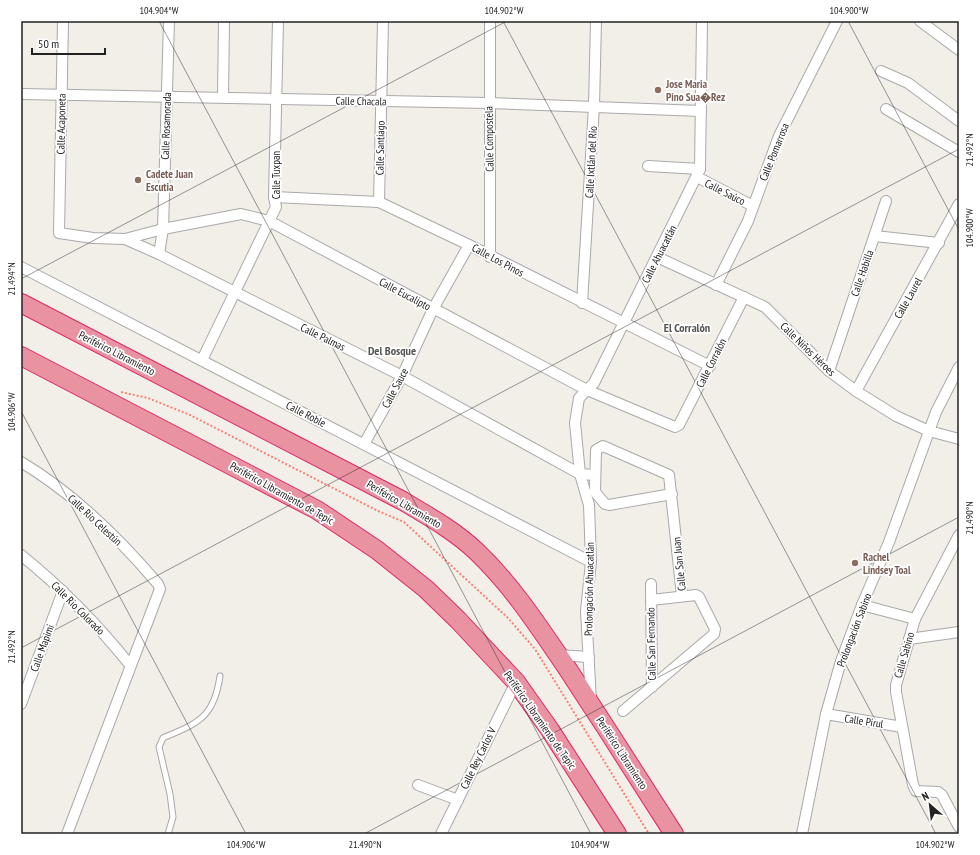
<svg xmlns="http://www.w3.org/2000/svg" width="980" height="855" font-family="'PT Sans Narrow',sans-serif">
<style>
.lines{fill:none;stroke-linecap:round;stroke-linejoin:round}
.lane-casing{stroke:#a9a9a9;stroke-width:7}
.street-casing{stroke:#a9a9a9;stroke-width:12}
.highway-casing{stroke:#dc2a67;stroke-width:20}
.path{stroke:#fa8072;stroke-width:2;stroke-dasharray:2 2;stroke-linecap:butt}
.lane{stroke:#fff;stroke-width:5}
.street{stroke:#fff;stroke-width:10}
.highway{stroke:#e892a2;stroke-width:18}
.ticks{fill:none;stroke:#222;stroke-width:1;stroke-opacity:0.45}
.education-dot{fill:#8d6e63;stroke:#fff;stroke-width:1.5}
.labels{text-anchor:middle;stroke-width:3.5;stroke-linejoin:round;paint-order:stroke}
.education-label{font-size:11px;font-weight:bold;fill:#785e54;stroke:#fff;text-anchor:start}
.street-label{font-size:11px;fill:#222;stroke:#fff}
.neighbourhood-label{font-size:12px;font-weight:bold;fill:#555;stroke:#fff}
.neatline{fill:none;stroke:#222;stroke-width:1.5}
.ticks-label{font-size:10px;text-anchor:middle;fill:#222}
</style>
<rect width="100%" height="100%" fill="#f2efe9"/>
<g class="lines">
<g class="lane-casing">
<path id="lane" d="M 168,834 L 173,817 L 170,794 L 159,747 L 163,738 C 198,723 214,718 220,676"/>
</g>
<g class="street-casing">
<g id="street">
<polyline points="63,21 59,233 93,238 125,239 159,254 402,376 580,474 595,475"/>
<polyline points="490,21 490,257"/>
<polyline points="920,21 959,50"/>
<polyline points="881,71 908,83 959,121"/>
<polyline points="21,94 489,103 701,111"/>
<polyline points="223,97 224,21"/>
<polyline points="886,109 959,152"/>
<polyline points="648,166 700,169"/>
<polyline points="697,177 753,206"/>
<polyline points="274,197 379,202 469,245 710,366"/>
<polyline points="379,202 383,21"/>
<polyline points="875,236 939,243"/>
<polyline points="125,239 163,229 241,214 269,221 587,390 675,427 679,425 744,297"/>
<polyline points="159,254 163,229 169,21"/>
<polyline points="657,257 765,307 829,371 856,391 896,416 929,431 959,439"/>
<polyline points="21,267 591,562"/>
<polyline points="716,285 748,221 779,136 837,21"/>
<polyline points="582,303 594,106 596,21"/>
<polyline points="202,360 276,207 274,197 278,21"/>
<polyline points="829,371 886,201"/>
<polyline points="856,391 959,204"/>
<polyline points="364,444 402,376 433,309 469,245"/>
<path d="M 21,462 C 73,493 119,538 158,584 L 160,589 L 67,834"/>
<polyline points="672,494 609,505 605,504 595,492 596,450 603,446 669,475 682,596"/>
<polyline points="959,535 915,619 896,685 896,692 913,785 916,791 938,792 942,795 959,827"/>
<path d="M 21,555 C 62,588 98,625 130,665"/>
<polyline points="651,584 652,687"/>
<polyline points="862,605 915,619"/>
<polyline points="909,639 959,632"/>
<polyline points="558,655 589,657"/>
<polyline points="591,701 586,611 591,562 589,505 580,474 575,423 579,398 594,383 700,169 702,21"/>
<polyline points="21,704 63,591"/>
<polyline points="623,711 714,634 715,629 699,597 696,595 651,600"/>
<polyline points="826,714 902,727"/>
<polyline points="418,785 458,800"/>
<polyline points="441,834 516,682"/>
<polyline points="802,834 826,714 841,661 862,605 889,542 936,412 959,367"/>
</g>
</g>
<g class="highway-casing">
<g id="highway">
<path d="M 21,303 L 403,501 C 428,516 455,531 476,551 C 512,585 539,627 567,668 C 603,723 639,779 674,834"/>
<polyline points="21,356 317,510 377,550 426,589 458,620 516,682 550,730 617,834"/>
</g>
</g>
<polyline class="path" points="121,392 148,398 190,415 378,511 404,522 507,617 535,649 649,834"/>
<use href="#lane" class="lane"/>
<use href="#street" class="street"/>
<use href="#highway" class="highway"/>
</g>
<path class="ticks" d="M 159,21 L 591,834M 503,21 L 936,834M 848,21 L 959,230M 21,279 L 507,21M 21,411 L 246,834M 21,648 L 959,149M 364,834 L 959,517"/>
<g class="education-dot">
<circle cx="658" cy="90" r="4"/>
<circle cx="138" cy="180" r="4"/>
<circle cx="855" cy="563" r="4"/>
</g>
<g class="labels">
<g class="education-label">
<text x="666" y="88">Jose Maria<tspan x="666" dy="13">Pino Sua�Rez</tspan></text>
<text x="146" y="178">Cadete Juan<tspan x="146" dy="13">Escutia</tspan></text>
<text x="863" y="561">Rachel<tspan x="863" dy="13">Lindsey Toal</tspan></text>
</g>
<g class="street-label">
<text transform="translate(361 101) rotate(1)" y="4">Calle Chacala</text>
<text transform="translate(61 124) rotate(-89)" y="4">Calle Acaponeta</text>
<text transform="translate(166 126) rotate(-88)" y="4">Calle Rosamorada</text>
<text transform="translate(489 139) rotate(-91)" y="4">Calle Compostela</text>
<text transform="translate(380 148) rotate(-89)" y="4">Calle Santiago</text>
<text transform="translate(774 152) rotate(-68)" y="4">Calle Pomarrosa</text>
<text transform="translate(591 162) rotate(-87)" y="4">Calle Ixtlán del Río</text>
<text transform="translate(276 175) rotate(-90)" y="4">Calle Tuxpan</text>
<text transform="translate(725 192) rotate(27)" y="4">Calle Saúco</text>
<text transform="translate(659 254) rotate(-63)" y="4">Calle Ahuacatlán</text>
<text transform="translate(498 260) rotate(28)" y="4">Calle Los Pinos</text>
<text transform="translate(862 273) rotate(-71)" y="4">Calle Habilla</text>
<text transform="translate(405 294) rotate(28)" y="4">Calle Eucalipto</text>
<text transform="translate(908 298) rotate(-61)" y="4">Calle Laurel</text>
<text transform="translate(323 337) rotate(26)" y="4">Calle Palmas</text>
<text transform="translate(808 349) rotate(44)" y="4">Calle Niños Héroes</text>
<text transform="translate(117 353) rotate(27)" y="4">Periférico Libramiento</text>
<text transform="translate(711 363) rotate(-63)" y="4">Calle Corralón</text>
<text transform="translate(395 388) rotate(-62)" y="4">Calle Sauce</text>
<text transform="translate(306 414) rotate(27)" y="4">Calle Roble</text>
<text transform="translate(282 493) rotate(29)" y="4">Periférico Libramiento de Tepic</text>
<text transform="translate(404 504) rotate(30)" y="4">Periférico Libramiento</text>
<text transform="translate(95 520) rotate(43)" y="4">Calle Rio Celestún</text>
<text transform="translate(679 564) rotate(-96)" y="4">Calle San Juan</text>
<text transform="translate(589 589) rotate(-89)" y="4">Prolongación Ahuacatlán</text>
<text transform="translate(78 608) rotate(45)" y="4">Calle Rio Colorado</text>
<text transform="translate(854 630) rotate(-69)" y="4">Prolongación Sabino</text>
<text transform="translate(651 644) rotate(-91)" y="4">Calle San Fernando</text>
<text transform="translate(42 648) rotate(-70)" y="4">Calle Mapimí</text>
<text transform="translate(904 655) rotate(-74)" y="4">Calle Sabino</text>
<text transform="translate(540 720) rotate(55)" y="4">Periférico Libramiento de Tepic</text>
<text transform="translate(864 721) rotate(9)" y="4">Calle Pirul</text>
<text transform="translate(622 753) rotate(57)" y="4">Periférico Libramiento</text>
<text transform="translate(478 758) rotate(-64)" y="4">Calle Rey Carlos V</text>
</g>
<g class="neighbourhood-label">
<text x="687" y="332">El Corralón</text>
<text x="392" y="355">Del Bosque</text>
</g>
</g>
<rect width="980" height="855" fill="none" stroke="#ffffff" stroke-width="44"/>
<g transform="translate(930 805) rotate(332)" stroke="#ffffff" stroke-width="3" paint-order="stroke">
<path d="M0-3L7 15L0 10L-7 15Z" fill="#222222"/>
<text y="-6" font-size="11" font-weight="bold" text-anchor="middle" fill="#222222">N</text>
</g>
<path d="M32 48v6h73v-6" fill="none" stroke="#222222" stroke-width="2"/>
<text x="38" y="48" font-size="12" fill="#222222" stroke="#ffffff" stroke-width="3" paint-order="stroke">50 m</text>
<rect x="22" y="22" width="936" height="811" class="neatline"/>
<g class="ticks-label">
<text x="159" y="14">104.904°W</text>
<text x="504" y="14">104.902°W</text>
<text x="849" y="14">104.900°W</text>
<text transform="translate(969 150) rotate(-90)" y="4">21.492°N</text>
<text transform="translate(969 228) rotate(-90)" y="4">104.900°W</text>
<text transform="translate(11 279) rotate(-90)" y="4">21.494°N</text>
<text transform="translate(11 412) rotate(-90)" y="4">104.906°W</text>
<text transform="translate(969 518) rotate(-90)" y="4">21.490°N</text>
<text transform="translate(11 647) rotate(-90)" y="4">21.492°N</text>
<text x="246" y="848">104.906°W</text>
<text x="365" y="848">21.490°N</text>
<text x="590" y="848">104.904°W</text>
<text x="935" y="848">104.902°W</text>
</g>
</svg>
